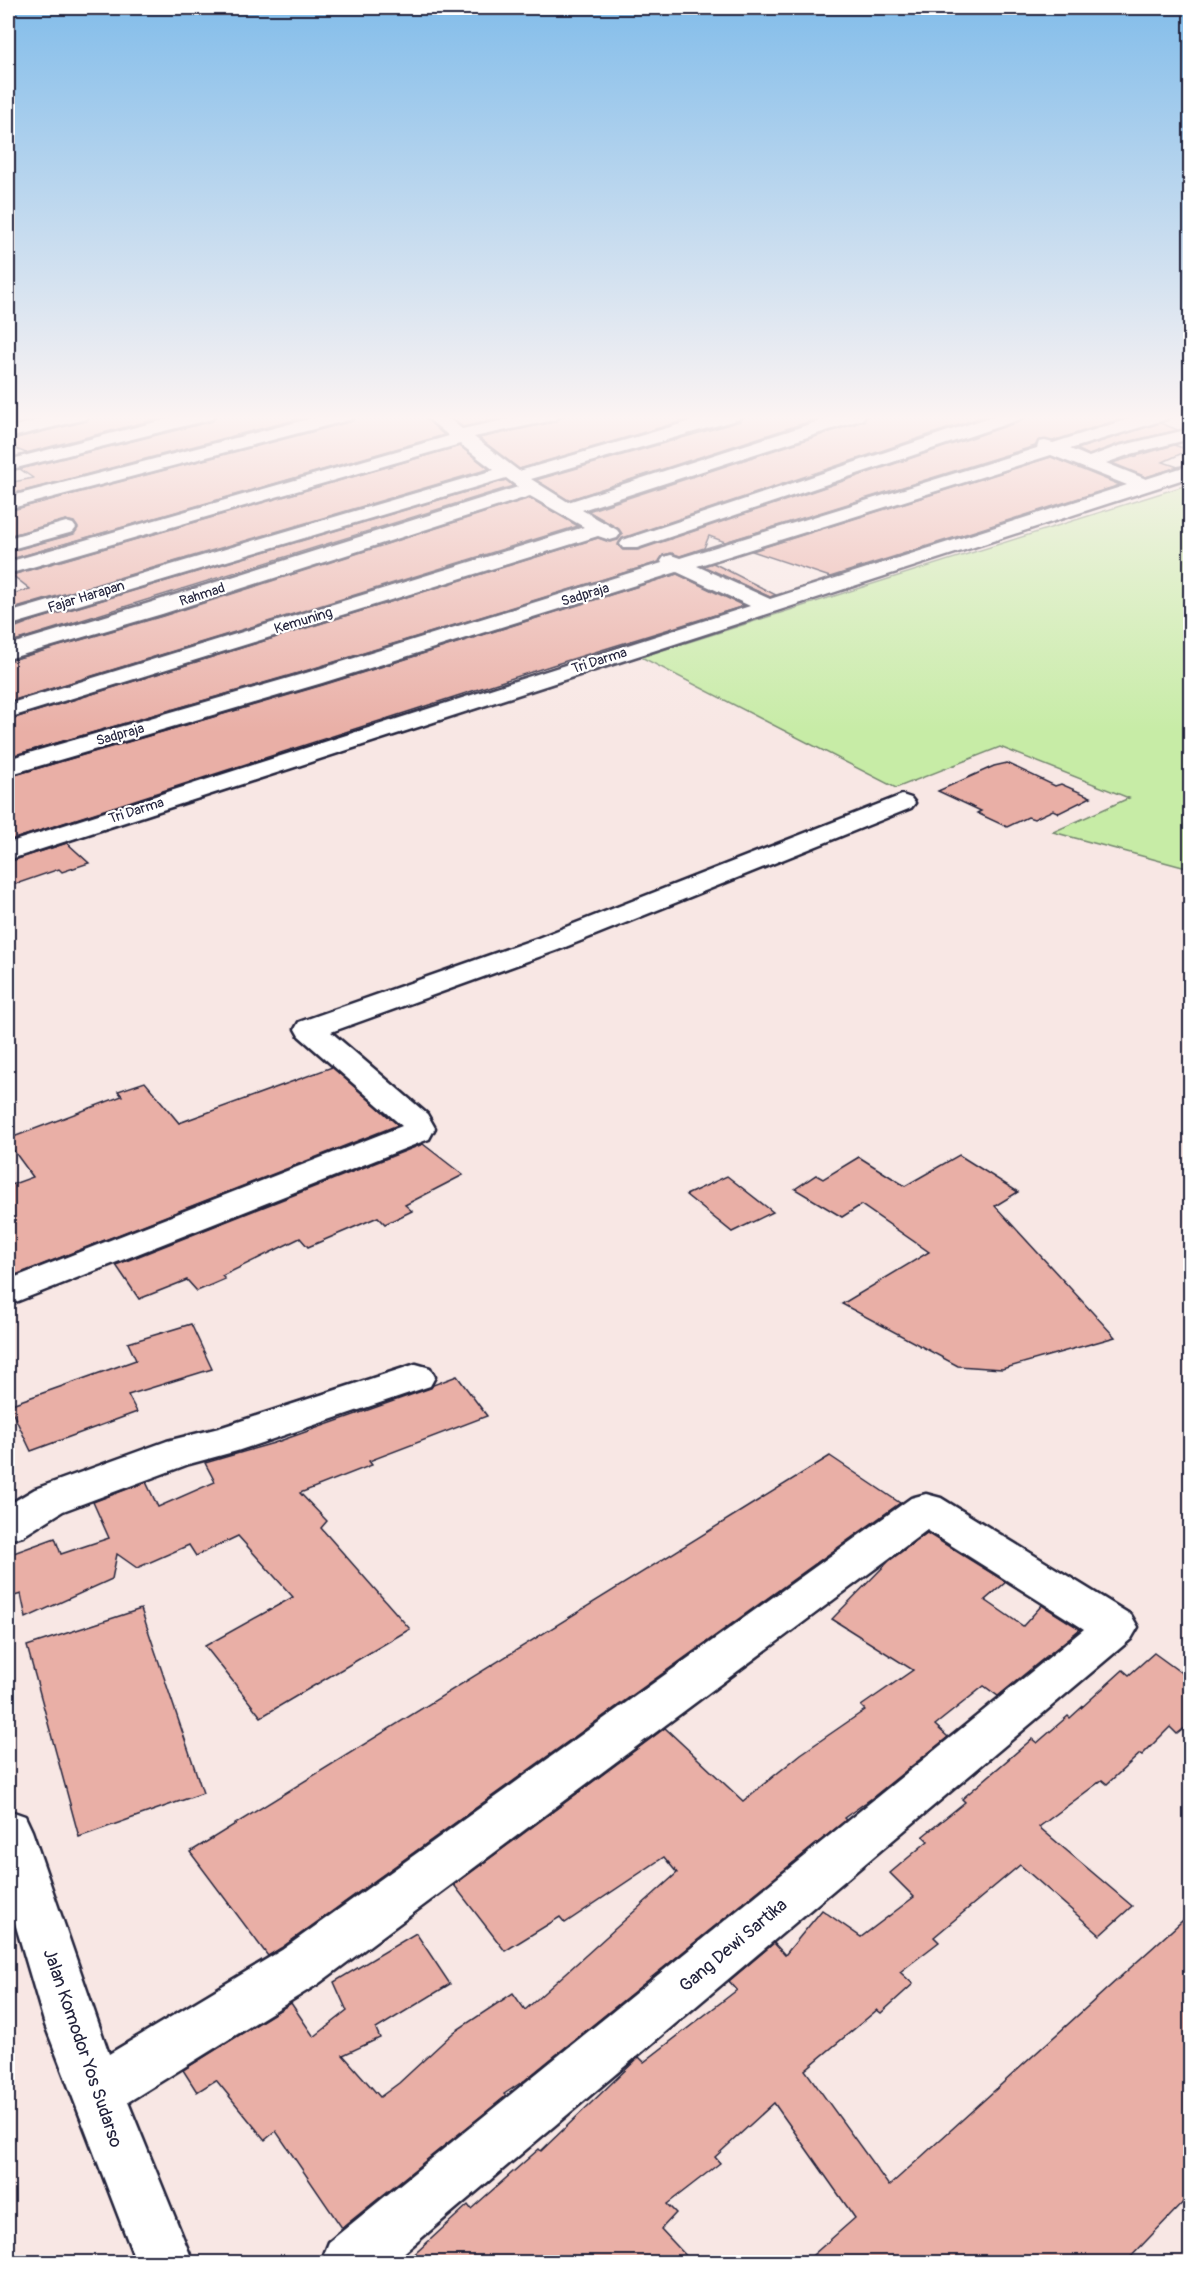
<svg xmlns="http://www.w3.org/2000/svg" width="1198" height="2270" font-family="Pangolin,sans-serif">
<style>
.green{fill:#c7eca6;stroke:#748770;stroke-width:1.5}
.building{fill:#e9afa6;stroke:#22223b;stroke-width:1.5}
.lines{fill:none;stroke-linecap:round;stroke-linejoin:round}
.minor-casing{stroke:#22223b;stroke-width:5}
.minor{fill:#fff;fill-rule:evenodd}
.labels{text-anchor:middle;stroke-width:4.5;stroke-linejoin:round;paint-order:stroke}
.far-street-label{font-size:14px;fill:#22223b;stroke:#fff}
.near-street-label{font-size:18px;fill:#22223b;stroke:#fff}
</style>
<rect width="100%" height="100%" fill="#f8e7e4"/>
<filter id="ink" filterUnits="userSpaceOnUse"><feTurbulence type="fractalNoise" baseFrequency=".0167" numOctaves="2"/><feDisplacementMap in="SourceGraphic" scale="12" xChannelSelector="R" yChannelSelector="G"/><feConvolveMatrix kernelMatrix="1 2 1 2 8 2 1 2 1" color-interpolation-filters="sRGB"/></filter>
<g filter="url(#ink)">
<polygon class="green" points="1190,484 1190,869 1053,832 1129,798 1000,747 896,788 641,657"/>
<g class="building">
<polygon points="90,415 172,415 26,453 8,446 8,440 87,421"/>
<polygon points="216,415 313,415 8,495 8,483 33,478 20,469 213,421"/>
<polygon points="356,415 422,415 444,435 8,560 8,552 74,534 78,528 74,522 65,520 8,536 8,511 353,421"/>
<polygon points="448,415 514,415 463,427"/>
<polygon points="564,415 703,415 519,469 479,438 554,422"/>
<polygon points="743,415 829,415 568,500 536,480 740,421"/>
<polygon points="867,415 988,415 622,538 618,545 623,550 638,550 1022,421 1025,415 1132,415 1053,441 1039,440 1035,446 725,542 709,536 704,548 680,556 672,553 663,555 659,562 305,671 8,757 8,720 598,538 609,542 618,540 622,534 619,529 588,511 864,421"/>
<polygon points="1160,423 1178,430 1118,444 1089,455 1077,449"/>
<polygon points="1174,445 1189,450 1163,462 1178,467 1146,477 1112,463"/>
<polygon points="460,446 489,469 13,609 8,606 8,595 30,589 12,575"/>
<polygon points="1051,457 1120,485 830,577 752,551"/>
<polygon points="506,480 513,486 8,643 8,630 32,621"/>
<polygon points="530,498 578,526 8,702 8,661 163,616"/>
<polygon points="713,563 776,595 770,597 703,566"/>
<polygon points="677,574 744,606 553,665 8,841 8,777 323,685"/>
<polygon points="1007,763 1055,786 1061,784 1091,797 1059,813 1053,810 1034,819 1028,817 1007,827 977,813 981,811 938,791 994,766"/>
<polygon points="67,843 89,863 62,872 59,869 16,884 8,876 8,862"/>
<polygon points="332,1067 398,1125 8,1278 8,1186 33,1177 8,1143 8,1139 122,1096 118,1091 145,1082 179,1123"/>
<polygon points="423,1144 463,1175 405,1205 412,1211 385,1224 378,1217 308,1247 300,1238 222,1276 225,1279 197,1291 187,1280 139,1299 116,1265"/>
<polygon points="959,1155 1018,1192 995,1206 1115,1337 1002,1369 958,1366 842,1304 929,1252 861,1205 842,1217 795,1189 816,1175 823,1179 859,1157 905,1186"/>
<polygon points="727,1176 773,1212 732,1232 686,1195"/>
<polygon points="191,1324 212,1369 128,1395 137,1412 31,1451 9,1405 136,1360 128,1343"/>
<polygon points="457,1376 487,1416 369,1461 372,1465 300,1493 327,1521 321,1528 410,1629 261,1717 205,1646 293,1597 238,1536 196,1556 189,1545 137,1568 117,1554 112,1579 26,1618 21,1594 8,1598 8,1555 55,1538 61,1554 109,1538 93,1502 146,1482 158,1507 215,1482 205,1463 274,1443 431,1388 433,1385"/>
<polygon points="830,1456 900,1503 281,1948 268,1956 190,1852"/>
<polygon points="927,1533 1006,1582 985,1600 1023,1626 1042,1605 1080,1629 998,1696 984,1686 935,1725 948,1737 872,1798 844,1818 846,1820 525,2080 504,2094 506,2096 342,2228 276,2131 265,2140 216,2080 197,2092 183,2070 291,2003 314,2037 347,2011 334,1982 416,1933 450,1984 376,2029 380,2038 343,2055 380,2097 399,2083 454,2032 513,1993 525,2010 677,1873 664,1857 565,1923 560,1917 505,1951 454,1885 665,1728 743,1801 801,1754 865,1710 861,1706 913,1670 832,1619 889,1561"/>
<polygon points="141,1609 203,1793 79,1837 27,1646"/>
<polygon points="1154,1653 1191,1680 1191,1723 1177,1734 1170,1727 1142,1755 1140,1754 1107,1784 1102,1780 1039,1827 1132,1906 1100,1935 1020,1865 934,1937 939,1942 900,1972 913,1984 881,2013 877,2010 805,2070 889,2186 1191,1913 1191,2194 1126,2262 805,2262 855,2218 774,2103 715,2157 720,2163 667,2204 676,2213 661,2229 692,2262 406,2262 468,2205 471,2209 539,2149 541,2151 639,2057 644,2062 737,1990 729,1981 774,1943 785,1955 822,1910 861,1937 914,1897 890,1873 928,1841 923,1836 965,1802 962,1799 1032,1739 1037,1743 1068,1716 1070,1718 1123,1670 1129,1675"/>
</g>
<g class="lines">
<g class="minor-casing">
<g id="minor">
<polygon points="57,415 88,415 86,419 8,438 8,428"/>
<polygon points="183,415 214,415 212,419 8,470 8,460"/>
<polygon points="324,415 354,415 352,419 8,509 8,497"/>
<polygon points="424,415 444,415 462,429 527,415 562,415 554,420 474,437 519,471 712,415 741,415 739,419 531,479 568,502 838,415 865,415 863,419 582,510 617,530 620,534 617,538 610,540 598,536 8,718 8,704 584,527 530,496 162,614 8,659 8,645 146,604 518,487 506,478 8,626 8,613 494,470 460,444 8,574 8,562 449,436"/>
<polygon points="996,415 1023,415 1021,419 637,548 623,548 620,544 623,540"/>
<path d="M 1141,415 L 1169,415 L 1167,419 L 1070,449 L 1089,457 L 1119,446 L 1190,429 L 1190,439 L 1131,454 L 1106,463 L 1146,479 L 1190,465 L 1190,477 L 8,860 L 8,843 L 750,606 L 677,572 L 322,683 L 8,775 L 8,759 L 306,673 L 662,563 L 661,561 L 664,557 L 671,555 L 680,558 L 1037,448 L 1039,442 L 1045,441 L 1053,443 ZM 1051,455 L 1127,485 L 770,599 L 697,566 Z"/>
<polygon points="66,522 73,524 76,528 73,532 8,550 8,538"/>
<polygon points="902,795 911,798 915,803 911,808 558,950 331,1032 427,1114 435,1128 429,1139 8,1305 8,1280 402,1126 299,1036 295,1029 299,1022 538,938"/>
<polygon points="416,1364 430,1368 435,1377 430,1386 237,1451 189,1464 63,1511 23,1536 8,1540 8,1505 35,1489 167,1441 219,1428"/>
<polygon points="926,1494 941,1498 1131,1615 1138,1627 1131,1639 393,2262 321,2262 329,2242 1084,1629 927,1530 318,1984 128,2102 193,2262 136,2262 45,2025 8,1899 8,1810 25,1816 32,1831 109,2054 282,1950 911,1498"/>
</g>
</g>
<use href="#minor" class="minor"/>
</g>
</g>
<linearGradient id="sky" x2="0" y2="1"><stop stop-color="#83bdea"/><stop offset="0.57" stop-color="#fcf4f3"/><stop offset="1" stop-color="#fcf4f3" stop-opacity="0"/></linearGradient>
<rect width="1198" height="733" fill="url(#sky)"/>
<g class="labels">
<g class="far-street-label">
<text transform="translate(202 594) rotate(-18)" y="5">Rahmad</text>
<text transform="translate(585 594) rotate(-17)" y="5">Sadpraja</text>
<text transform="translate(86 596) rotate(-17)" y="5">Fajar Harapan</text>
<text transform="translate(303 620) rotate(-17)" y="5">Kemuning</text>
<text transform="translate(599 660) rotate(-18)" y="5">Tri Darma</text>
<text transform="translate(120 734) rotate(-16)" y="5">Sadpraja</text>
<text transform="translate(136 810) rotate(-18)" y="5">Tri Darma</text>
</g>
<g class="near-street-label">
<text transform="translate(733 1945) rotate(-40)" y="6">Gang Dewi Sartika</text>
<text transform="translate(83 2048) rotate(71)" y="6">Jalan Komodor Yos Sudarso</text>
</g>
</g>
<rect width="1198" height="2270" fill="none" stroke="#fff" stroke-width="30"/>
<rect x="15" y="15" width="1168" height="2240" fill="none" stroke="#22223b" stroke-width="2" filter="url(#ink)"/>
</svg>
